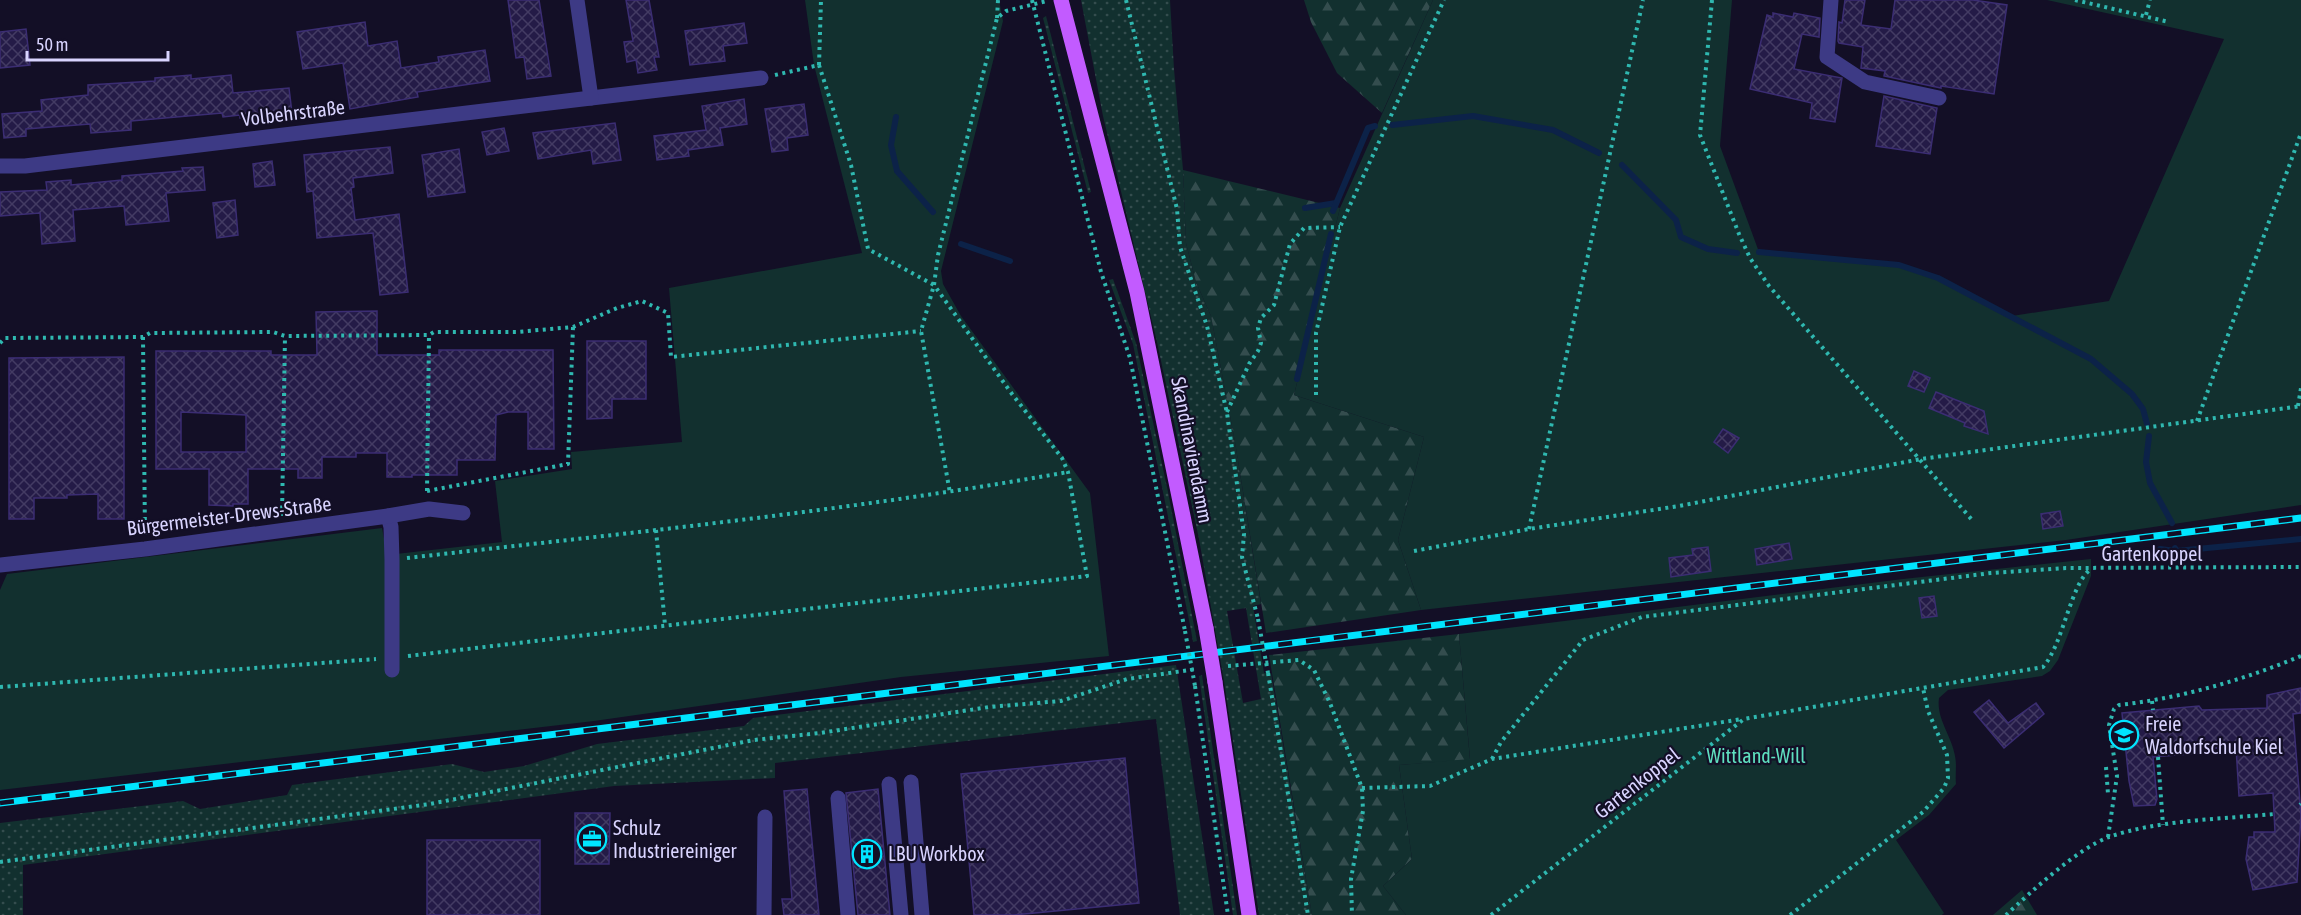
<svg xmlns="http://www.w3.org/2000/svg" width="2301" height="915" font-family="'Asap Condensed',sans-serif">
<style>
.grass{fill:url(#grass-dots);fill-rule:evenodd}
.forest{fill:url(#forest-firs)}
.green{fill:#12302f}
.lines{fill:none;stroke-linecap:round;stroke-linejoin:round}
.stream{stroke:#0c2248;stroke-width:6}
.building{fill:url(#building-cross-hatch);stroke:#3b2d73;stroke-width:1.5;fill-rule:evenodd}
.path{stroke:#2fb8b0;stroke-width:4;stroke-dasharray:3 4.5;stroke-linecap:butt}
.minor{stroke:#3d3a85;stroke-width:15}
.major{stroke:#c25bff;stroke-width:15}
.rail-casing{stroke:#00e5ff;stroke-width:7}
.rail{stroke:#130f26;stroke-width:4.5;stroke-dasharray:14;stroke-linecap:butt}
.path-bridge{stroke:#2fb8b0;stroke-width:4;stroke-dasharray:3 4.5;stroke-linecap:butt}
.major-bridge{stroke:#c25bff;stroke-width:15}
.labels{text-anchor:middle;stroke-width:4.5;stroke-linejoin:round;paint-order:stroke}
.street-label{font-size:20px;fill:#d9d4ff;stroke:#130f26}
.poi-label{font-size:20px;fill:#d9d4ff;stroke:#130f26;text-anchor:start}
.park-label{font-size:20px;fill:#5fe0c0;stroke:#130f26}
</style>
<defs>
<pattern id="grass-dots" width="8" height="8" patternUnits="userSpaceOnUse" patternTransform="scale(1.5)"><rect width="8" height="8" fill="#12302f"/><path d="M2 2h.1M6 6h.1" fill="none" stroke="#344d4e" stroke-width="1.8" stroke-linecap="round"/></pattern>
<pattern id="forest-firs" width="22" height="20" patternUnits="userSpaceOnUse" patternTransform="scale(1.5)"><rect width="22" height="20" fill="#12302f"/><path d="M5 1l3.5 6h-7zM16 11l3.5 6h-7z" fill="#344d4e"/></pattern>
<pattern id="building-cross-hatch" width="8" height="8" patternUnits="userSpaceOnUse" patternTransform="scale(1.5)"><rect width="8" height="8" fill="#241b47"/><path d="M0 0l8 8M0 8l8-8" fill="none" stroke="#433b63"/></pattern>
</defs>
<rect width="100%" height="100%" fill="#130f26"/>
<g class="grass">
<path d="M 1081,0 L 1170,0 L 1174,69 L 1183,170 L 1186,243 L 1196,282 L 1211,316 L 1235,442 L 1261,604 L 1253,606 L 1264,673 L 1271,673 L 1312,915 L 1259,915 L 1224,681 L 1199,539 L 1157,342 L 1103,116 ZM 1246,608 L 1261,699 L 1243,703 L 1227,611 Z"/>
<polygon points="1046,16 1091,192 1088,193 1043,18"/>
<polygon points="1113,279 1136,343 1168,492 1197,641 1193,642 1191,630 1133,344 1109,280"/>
<polygon points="1176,665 1214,915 1180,915 1156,719 775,763 775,778 614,786 23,865 23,915 0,915 0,823 183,801 200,809 287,795 292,785 452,764 484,772 524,766 597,744 744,726 753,718"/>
<polygon points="1202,675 1237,915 1233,915 1199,676"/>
</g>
<g class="forest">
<polygon points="1304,0 1433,0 1382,113 1337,73 1311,22"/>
<polygon points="1183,170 1340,208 1294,395 1424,437 1398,540 1421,610 1266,633 1235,442 1211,316 1196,282 1186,243"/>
<polygon points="1459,634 1470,760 1399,765 1412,859 1383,886 1406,915 1312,915 1269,655"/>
<polygon points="2022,890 2037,915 1993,915"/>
</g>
<g class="green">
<polygon points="805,0 999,0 1003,21 941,271 943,284 961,316 1090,493 1109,656 901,677 594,721 0,790 0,590 7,574 382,528 387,555 502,542 495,481 572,469 571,452 682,442 669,288 862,253 814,65"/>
<polygon points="1433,0 1732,0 1720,146 1759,252 1899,265 1938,278 2012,316 2109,301 2224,39 2047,0 2301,0 2301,505 2066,540 1421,610 1398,540 1424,437 1294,395 1340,208"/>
<path d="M 2091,559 L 2091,576 L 2058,660 L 2050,671 L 2042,676 L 1948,690 L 1939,698 C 1936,719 1952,736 1955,756 C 1957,765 1955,775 1956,784 L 1929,815 L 1896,840 L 1944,913 L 1942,915 L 1406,915 L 1383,886 L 1412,859 L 1399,765 L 1470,759 L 1459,634 L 1903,579 Z"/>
</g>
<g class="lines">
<g class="stream">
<polyline points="896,117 891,145 897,171 933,212"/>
<polyline points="1392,125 1473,116 1553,130 1599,153"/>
<polyline points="1622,165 1676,220 1681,237 1708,249 1737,253"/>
<polyline points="1305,208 1336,203"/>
<polyline points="1333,211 1368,128 1375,126"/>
<polyline points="961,244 1010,261"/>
<polyline points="1759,252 1899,265 1938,278 2091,359 2132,394 2143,409 2147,424"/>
<polyline points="1297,379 1331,234"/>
<polyline points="2149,436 2146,462 2150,483 2172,523"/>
<polyline points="2175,548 2176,551 2301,539"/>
<polyline points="2160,549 2176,551"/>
</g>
</g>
<g class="building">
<polygon points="508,0 539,0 551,76 527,79 524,57 516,58"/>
<polygon points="626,0 649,0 659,57 654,57 657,70 638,73 636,60 627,62 624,42 633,41"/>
<polygon points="1845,0 1865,0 1861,25 1891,29 1895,0 1973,0 2007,5 1994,94 1941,86 1941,88 1884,76 1885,71 1861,68 1863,47 1839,43 1838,41 1839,22 1842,23"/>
<polygon points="1773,13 1793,17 1794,13 1820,18 1819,37 1802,34 1794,69 1842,78 1835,122 1810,118 1812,103 1750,89 1767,15 1773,17"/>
<polygon points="365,22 368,46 397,41 401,68 439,62 438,57 485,50 490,81 417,92 418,97 350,109 343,63 303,69 297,32"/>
<polygon points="744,23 747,43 723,46 725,61 690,65 685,31"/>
<polygon points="26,29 30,65 0,68 0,32"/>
<polygon points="191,75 191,79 231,75 233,93 289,88 292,113 240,118 240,115 223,117 222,113 131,121 131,130 91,133 90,124 26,129 26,136 4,138 2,114 42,111 41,100 88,95 88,85 155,81 155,78"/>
<polygon points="1884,96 1937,108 1930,154 1876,146"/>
<polygon points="744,99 747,124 720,128 723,145 688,150 689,156 657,160 654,136 706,130 702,106"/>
<polygon points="804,104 808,135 787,138 788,150 772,152 765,109"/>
<polygon points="615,123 621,160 593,164 591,150 538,159 533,133"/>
<polygon points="504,128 509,151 487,155 482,132"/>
<polygon points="390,147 393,173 353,178 354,187 351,188 355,220 399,214 408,292 380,295 373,233 317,238 313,191 307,192 304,155"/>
<polygon points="459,149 465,192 428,197 422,155"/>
<polygon points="272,161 275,185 255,187 253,164"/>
<polygon points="203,167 205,190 166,193 169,221 126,225 124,206 73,210 75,241 42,244 40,213 0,216 0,192 47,190 46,182 71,180 71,185 122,180 122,176 183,171 182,168"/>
<polygon points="235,200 238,235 217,238 213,203"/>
<path d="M 377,311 L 377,355 L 439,355 L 439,350 L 553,350 L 554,449 L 528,449 L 528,412 L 508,412 L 496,415 L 495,460 L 457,460 L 457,475 L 412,475 L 412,477 L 387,477 L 387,453 L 356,453 L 356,457 L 322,457 L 322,478 L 298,478 L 298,469 L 248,469 L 248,504 L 233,504 L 233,506 L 209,505 L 209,469 L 156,469 L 156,351 L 271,351 L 271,355 L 317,355 L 316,312 ZM 181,412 L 246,415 L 246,452 L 181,452 Z"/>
<polygon points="587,341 646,341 646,399 612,399 612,418 587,419"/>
<polygon points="124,357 124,519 98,519 98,494 67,495 67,498 34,498 34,519 9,519 9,358"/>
<polygon points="1914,371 1930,378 1924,392 1908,386"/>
<polygon points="1936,392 1984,411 1988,434 1964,426 1965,423 1929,408"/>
<polygon points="1723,429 1739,438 1728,453 1714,442"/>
<polygon points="2060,511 2063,526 2043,529 2041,514"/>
<polygon points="1789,543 1792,559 1757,565 1755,549"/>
<polygon points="1708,547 1711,571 1671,577 1669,558 1693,555 1692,549"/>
<polygon points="1934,596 1937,616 1922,618 1919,598"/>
<polygon points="2301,688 2301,713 2293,714 2301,815 2297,882 2253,890 2246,859 2249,837 2254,837 2254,832 2275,832 2273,793 2239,796 2236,747 2205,749 2201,753 2153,757 2157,799 2155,805 2134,806 2129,781 2122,713 2199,706 2202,710 2267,708 2267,695"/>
<polygon points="1989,700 2008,723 2036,703 2044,714 2004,748 1974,712"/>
<polygon points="1125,758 1139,903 1014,915 974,915 961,774"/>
<polygon points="807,789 819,915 784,915 782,899 792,899 784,791"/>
<polygon points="878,789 890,915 858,915 846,793"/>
<polygon points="575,813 610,813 609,864 575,864"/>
<rect x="427" y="840" width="113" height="75"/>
</g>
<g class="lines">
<g class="path">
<polyline points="1032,0 1101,272 1130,358 1185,631"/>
<polyline points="1126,0 1177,209 1180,247 1207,326 1227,413 1244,534 1242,557 1258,619"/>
<polyline points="1712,0 1700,135 1739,234 1750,258 1769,286 1973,521"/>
<polyline points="2075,0 2169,22"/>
<polyline points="2146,15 2150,0"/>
<polyline points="997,18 998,0"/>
<polyline points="819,65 821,0"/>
<polyline points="775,75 819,65 851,165 868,249 934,285 921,331 950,493"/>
<polyline points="143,337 145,535"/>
<polyline points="0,343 5,338 143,337 150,333 273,332 285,336 429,335 434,332 517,332 573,327 617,308 642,301 668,313 671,357 921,331"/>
<polyline points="1316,395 1316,333 1340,227 1444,0"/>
<polyline points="2298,406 2301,388"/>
<polyline points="1227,412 1249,364 1258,351 1261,343 1258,328 1261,318 1274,305 1290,244 1304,228 1340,227"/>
<polyline points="2197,421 2301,133"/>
<polyline points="427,491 568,464 573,327"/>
<polyline points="427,491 429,335"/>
<polyline points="282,516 285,336"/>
<polyline points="1529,529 1643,0"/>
<polyline points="656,530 665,625"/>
<polyline points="1414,551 1529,529 1679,506 1921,459 2301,406"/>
<path d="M 407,558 C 628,533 849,511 1068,472"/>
<polyline points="408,656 1087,576 1068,472 1062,458 1012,394 934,285 938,255 997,18 1006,11 1047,1"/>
<polyline points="1228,666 1299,660 1314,670 1330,703 1362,788 1363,811 1351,879 1352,915"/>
<polyline points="1268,673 1308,915"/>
<polyline points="1195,686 1228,915"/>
<polyline points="0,687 376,659"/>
<polyline points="2152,701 2153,710"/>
<polyline points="2158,757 2163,825"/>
<polyline points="1492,759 1501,742 1583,640 1642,617 1991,573 2066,568 2301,567"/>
<polyline points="2106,767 2108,794"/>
<polyline points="1362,788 1430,786 1492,759 1742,719"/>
<polyline points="2300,805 2301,804"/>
<path d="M 2108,837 L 2117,776 L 2109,725 L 2114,709 L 2119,705 C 2182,698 2243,680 2301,656"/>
<polyline points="0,862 430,804 754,740 820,733 989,707 1061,701 1127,679 1197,669"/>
<path d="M 1491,915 L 1744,719 L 2043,667 C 2063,645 2071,582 2091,569"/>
<polyline points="1790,915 1923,812 1944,788 1948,778 1947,755 1928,711 1923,688"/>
<path d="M 2006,915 C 2031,892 2078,848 2109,837 C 2157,820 2223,819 2274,814"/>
</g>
<g class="minor">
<polyline points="1831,0 1827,57 1865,82 1939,98"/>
<polyline points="591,98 761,78"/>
<polyline points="0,166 25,166 591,98 577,0"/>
<polyline points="388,516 391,527 392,560 392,670"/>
<polyline points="0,565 145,549 388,516 429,509 463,513"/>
<polyline points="911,782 922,915"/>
<polyline points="889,784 901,915"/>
<polyline points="838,798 848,915"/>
<polyline points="764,915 765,817"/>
</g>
<g class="major">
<polyline points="1061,0 1137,292 1206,628"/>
<polyline points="1215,682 1249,915"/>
</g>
<g class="rail-casing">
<polyline id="rail" points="0,803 2301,518"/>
</g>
<use href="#rail" class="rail"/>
<g class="path-bridge">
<polyline points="1258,619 1268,673"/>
<polyline points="1185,631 1195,686"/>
</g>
<polyline class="major-bridge" points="1206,628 1215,682"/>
</g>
<defs>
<g id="school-ring" transform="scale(1.5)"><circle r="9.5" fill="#130f26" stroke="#00e5ff" stroke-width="1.5"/><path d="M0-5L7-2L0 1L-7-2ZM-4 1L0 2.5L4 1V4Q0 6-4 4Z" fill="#00e5ff"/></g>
<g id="office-ring" transform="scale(1.5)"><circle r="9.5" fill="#130f26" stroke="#00e5ff" stroke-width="1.5"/><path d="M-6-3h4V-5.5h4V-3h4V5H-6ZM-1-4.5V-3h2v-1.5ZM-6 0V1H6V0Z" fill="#00e5ff"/></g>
<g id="building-ring" transform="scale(1.5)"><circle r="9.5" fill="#130f26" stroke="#00e5ff" stroke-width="1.5"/><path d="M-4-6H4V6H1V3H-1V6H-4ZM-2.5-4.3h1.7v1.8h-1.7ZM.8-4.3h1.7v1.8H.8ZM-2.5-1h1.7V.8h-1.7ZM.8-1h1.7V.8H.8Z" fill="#00e5ff"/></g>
</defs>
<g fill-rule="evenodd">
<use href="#school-ring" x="2124" y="735"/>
<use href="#office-ring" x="592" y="839"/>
<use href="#building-ring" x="867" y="854"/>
</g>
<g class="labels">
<g class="street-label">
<text transform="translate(293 113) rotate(-7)" y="7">Volbehrstraße</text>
<text transform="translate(1192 450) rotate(79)" y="7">Skandinaviendamm</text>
<text transform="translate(229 516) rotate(-7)" y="7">Bürgermeister-Drews-Straße</text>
<text x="2152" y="561">Gartenkoppel</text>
<text transform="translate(1637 783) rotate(-38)" y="7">Gartenkoppel</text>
</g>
<g class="poi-label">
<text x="2145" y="731">Freie<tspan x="2145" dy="23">Waldorfschule Kiel</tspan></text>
<text x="613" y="835">Schulz<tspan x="613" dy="23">Industriereiniger</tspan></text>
<text x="888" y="861">LBU Workbox</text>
</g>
<g class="park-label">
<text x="1756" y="763">Wittland-Will</text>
</g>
</g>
<path d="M27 51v9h141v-9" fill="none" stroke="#d9d4ff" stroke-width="3"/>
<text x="36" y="51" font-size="18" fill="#d9d4ff" stroke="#130f26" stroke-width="4.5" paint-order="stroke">50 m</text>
</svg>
